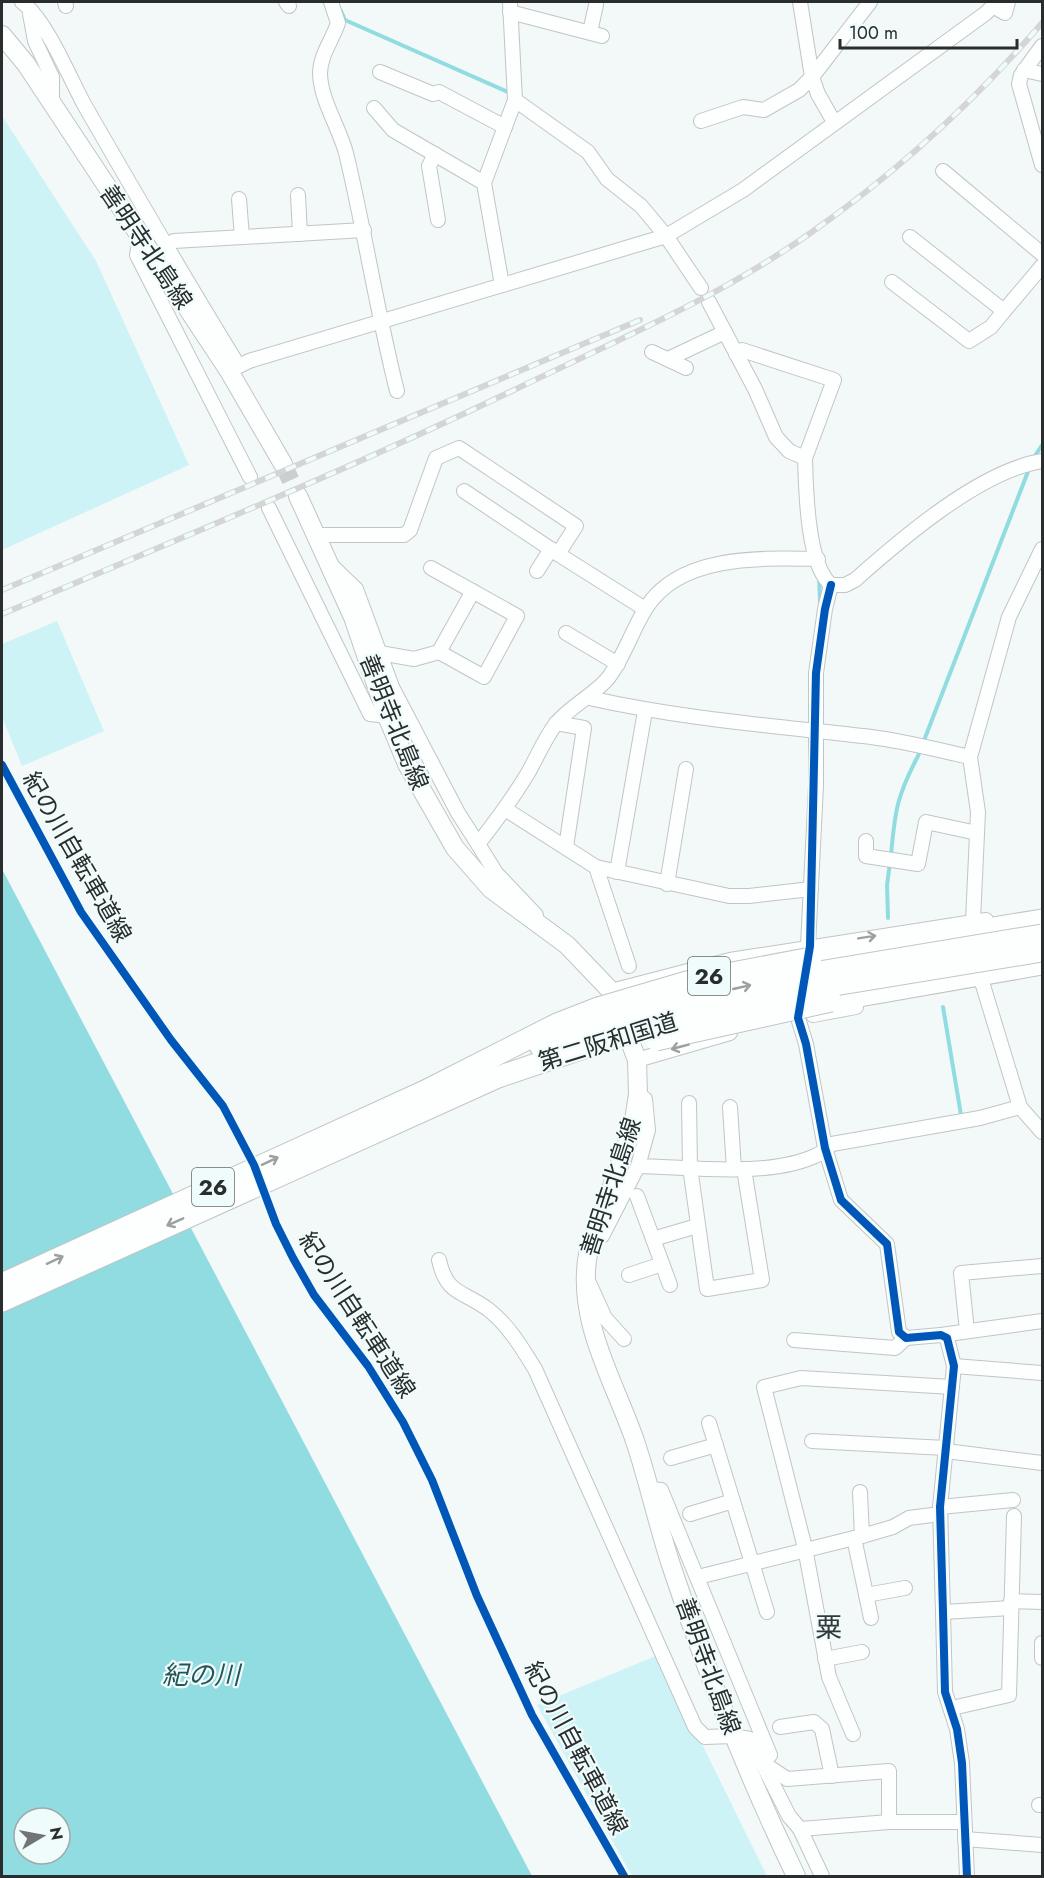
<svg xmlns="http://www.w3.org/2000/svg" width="1044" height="1878" font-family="Jost,'Noto Sans JP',sans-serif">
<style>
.green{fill:#cef3f6}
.water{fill:#90dce1;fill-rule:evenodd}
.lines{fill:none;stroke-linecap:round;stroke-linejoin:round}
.stream{stroke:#90dce1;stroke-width:4}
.major-tunnel{stroke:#cbcfcf;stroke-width:18;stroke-dasharray:18 9;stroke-linecap:butt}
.minor-casing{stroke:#c1c5c5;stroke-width:16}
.major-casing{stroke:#c1c5c5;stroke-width:20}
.highway-casing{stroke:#c1c5c5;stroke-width:23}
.minor{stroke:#fdfefe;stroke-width:14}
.major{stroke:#fdfefe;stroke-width:18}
.highway{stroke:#fdfefe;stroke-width:21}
.rail-casing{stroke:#d4d5d5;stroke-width:6}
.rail{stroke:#f0fbfb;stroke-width:4;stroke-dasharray:11;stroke-linecap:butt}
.highway-bridge-casing{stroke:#c1c5c5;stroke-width:23;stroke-linecap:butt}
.highway-bridge{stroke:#fdfefe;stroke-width:21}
.cycleway-casing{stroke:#f0fbfb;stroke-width:11}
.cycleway{stroke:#0057b8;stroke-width:8}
.oneway{stroke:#9ea0a0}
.labels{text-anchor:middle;stroke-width:4.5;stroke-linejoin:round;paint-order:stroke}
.shield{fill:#f0fbfb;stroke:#656b6b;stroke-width:1.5}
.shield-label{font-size:22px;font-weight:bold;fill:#292d2d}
.street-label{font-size:24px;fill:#292d2d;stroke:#f0fbfb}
.water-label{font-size:26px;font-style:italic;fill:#265558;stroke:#f0fbfb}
.quarter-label{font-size:27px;fill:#31393a;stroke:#f0fbfb}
</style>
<rect width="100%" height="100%" fill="#f3f8f8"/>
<g class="green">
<polygon points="2,116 96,261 189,465 2,550"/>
<polygon points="57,621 104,731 22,766 2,717 2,644"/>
<polygon points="658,1655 767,1876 632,1876 537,1705"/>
</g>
<path class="water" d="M 2,869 L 532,1876 L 2,1876 ZM 24,1818 L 60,1818 L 60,1854 L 24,1854 Z"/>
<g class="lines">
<g class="stream">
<polyline points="341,11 345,20 510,93"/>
<polyline points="1033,459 1042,445"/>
<polyline points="819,576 820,601"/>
<path d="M 891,855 C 895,810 897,796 918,756 L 1029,469"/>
<polyline points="888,918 887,885 890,863"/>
<polyline points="943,1007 961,1115"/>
</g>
<polyline class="major-tunnel" points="283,464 298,496"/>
<g class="minor-casing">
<g id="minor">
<path d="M 22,2 C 47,21 69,77 85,106 C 135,193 185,279 238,365"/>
<polyline points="65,2 66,6"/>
<polyline points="286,2 289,6"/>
<path d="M 331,2 L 338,23 C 332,41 320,55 320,74 C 321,101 339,127 346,153 C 365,232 377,312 397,391"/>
<polyline points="800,2 812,77 818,94 834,122"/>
<polyline points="993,6 1005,13 1008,2"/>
<polyline points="510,12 602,36"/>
<polyline points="30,14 35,41 52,77 52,104"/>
<polyline points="590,32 596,5"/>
<polyline points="1042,46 1021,75 1019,84 1042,165"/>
<polyline points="1024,70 1042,74"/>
<polyline points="380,72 433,94 439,92 505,127"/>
<polyline points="515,100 588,152 607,179 641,206 666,236 701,288"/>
<polyline points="374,108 393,130 484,183"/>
<polyline points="701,121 743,107 764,110 799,90 812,77 870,2"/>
<polyline points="435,154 429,166 438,220"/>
<polyline points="943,171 1042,254"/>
<polyline points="298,195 300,234"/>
<polyline points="239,199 242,237"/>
<polyline points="910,237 1004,311 1042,266"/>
<polyline points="140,239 137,255 250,477"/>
<polyline points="165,246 174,241 364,230"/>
<polyline points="892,282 969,341 991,327 1004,311"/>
<polyline points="502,285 484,183 515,100 510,2"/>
<path d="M 709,302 L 755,389 L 776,437 L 789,451 L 805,458 C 806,490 807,564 831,585 L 845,585 L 855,580 C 901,539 980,471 1042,461"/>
<polyline points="652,352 686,368"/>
<polyline points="736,354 742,350 834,380 805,458"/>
<polyline points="668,359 725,332"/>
<polyline points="229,371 249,361 666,236 743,190 986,13 993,6 994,2"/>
<polyline points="269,508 370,714 387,716"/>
<polyline points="317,535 404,535 410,530 436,458 459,448 576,526 558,554 464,491"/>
<polyline points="558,554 645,609"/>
<polyline points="331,565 356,589 392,687 458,813 478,844"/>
<polyline points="431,568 517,616 484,677 439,652 473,591"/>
<polyline points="537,571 551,549"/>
<polyline points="566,633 618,664"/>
<polyline points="380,653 414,659 439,652"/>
<path d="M 589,698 C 683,719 776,726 871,737 C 904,741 938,750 970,757"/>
<polyline points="556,723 584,728 566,847"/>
<polyline points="505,809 596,867 729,896 749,896 811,889"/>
<polyline points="866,841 866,856 918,864 926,822 977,833"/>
<polyline points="596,867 629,966"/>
<polyline points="617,872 645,711"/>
<polyline points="667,884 686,769"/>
<path d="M 536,915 L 496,873 L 478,844 C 496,821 513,798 528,773 C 537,757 544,740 555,725 C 569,706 594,696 609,677 C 625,655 632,630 646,608 C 680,554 762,558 818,559"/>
<polyline points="973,921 978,812 970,757 1009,617 1042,549"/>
<polyline points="807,965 816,786 816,673 825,609 831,585"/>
<polyline points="982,982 1020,1107 1042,1132"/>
<polyline points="611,991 730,960 986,920"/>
<polyline points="801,1002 798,1018 806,1044 825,1148 841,1200 887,1244 899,1332 906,1338 941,1335 947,1338 954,1366 940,1507 943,1612 945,1692 957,1729 962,1763 967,1876"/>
<polyline points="813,1015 856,1007"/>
<polyline points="637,1060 730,1033"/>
<path d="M 638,1094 L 645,1099 L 648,1130 L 638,1166 C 690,1167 770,1178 817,1155 C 823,1153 826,1147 832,1144 L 980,1118 L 1020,1107"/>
<polyline points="689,1103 690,1167 707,1289 762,1280 744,1169"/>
<polyline points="730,1107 734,1169"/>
<polyline points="637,1196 653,1239 697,1226"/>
<polyline points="602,1236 638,1166"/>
<polyline points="653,1239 670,1285"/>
<path d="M 439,1260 C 447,1296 463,1290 489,1310 C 509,1326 522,1348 535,1369 L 695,1727 L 705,1737 L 733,1736 L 750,1739 L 789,1816 L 800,1829 L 889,1822 L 964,1822"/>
<polyline points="629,1275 662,1264"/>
<polyline points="589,1283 605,1318 624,1339"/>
<polyline points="967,1331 961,1273 1042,1266"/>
<polyline points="941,1335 1042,1321"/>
<polyline points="794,1340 895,1348 906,1338"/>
<polyline points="954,1366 1042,1373"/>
<polyline points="709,1423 767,1612"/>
<polyline points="812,1441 946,1448"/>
<polyline points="946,1451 1042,1463"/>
<polyline points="671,1458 716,1445"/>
<polyline points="650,1489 661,1490 770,1755 763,1763 787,1779 889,1771 889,1822"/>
<polyline points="860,1492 862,1536"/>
<polyline points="940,1507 1013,1500"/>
<polyline points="690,1514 733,1501"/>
<polyline points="854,1538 871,1618"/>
<polyline points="698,1577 862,1536 893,1527 909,1518 940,1514"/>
<polyline points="866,1595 905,1588"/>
<polyline points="1011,1601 1042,1602"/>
<polyline points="943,1612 1011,1608"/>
<polyline points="1042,1658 1042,1643"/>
<polyline points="825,1659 862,1652"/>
<polyline points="952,1708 1009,1695 1014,1516"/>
<polyline points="780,1727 814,1722 822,1729 832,1776"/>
<polyline points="853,1734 829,1677 805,1548 764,1387 801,1378 952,1387"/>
<polyline points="1039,1805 1042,1805"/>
<polyline points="800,1829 822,1876"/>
<polyline points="965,1839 1042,1845"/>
</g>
</g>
<g class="major-casing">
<g id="major">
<polyline points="2,35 26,64 229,371 283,464"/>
<path d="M 298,496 L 353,617 L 387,716 L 407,764 L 455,848 L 491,889 L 567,945 L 611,991 L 637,1060 L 638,1094 L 633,1127 L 588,1254 C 576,1321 614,1380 635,1441 C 649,1483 658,1526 672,1568 C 707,1674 748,1776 796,1876"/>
</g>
</g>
<g class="highway-casing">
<g id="highway">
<polyline points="823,956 1042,920"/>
<polyline points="831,1001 1042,964"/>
<polyline points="540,1046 605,1024"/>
<polyline points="2,1284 425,1091 557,1024 598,1008"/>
<polyline points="2,1301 498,1077 610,1039"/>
</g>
</g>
<use href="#minor" class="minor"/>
<use href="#major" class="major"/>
<use href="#highway" class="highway"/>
<g class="rail-casing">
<g id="rail">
<polyline points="2,590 640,320"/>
<path d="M 2,614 C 173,541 346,471 514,390 C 613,342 718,298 809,234 C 895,174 974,102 1042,23"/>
</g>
</g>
<use href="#rail" class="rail"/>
<g class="highway-bridge-casing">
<g id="highway-bridge">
<polyline points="598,1008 690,981 811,958"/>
<polyline points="605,1024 694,999 789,977 1042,935"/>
<polyline points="610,1039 698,1014 792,992 1042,951"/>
<polyline points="656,1040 831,1001"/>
</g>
</g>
<use href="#highway-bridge" class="highway-bridge"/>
<g class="cycleway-casing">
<g id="cycleway">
<polyline points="831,585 825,609 816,673 810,946 798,1018 806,1044 825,1148 841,1200 887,1244 899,1332 906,1338 941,1335 947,1338 954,1366 940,1507 943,1612 945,1692 957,1729 962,1763 967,1876"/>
<polyline points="2,765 81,912 171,1040 223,1106 254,1165 276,1224 293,1258 314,1295 368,1366 403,1422 432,1480 477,1596 532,1715 624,1876"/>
</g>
</g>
<use href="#cycleway" class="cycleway"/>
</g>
<defs><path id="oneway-shaft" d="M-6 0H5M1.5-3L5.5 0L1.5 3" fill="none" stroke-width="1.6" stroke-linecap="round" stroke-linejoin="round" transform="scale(1.5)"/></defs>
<g class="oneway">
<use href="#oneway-shaft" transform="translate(867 937) rotate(-9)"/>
<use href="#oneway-shaft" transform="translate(742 987) rotate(-13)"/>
<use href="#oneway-shaft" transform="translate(680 1047) rotate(165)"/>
<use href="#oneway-shaft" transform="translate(270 1161) rotate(-25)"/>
<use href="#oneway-shaft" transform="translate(175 1222) rotate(156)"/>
<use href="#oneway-shaft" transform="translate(55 1260) rotate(-25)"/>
</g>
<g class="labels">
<g class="shield">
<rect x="688" y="957" width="42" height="38" rx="4.5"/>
<rect x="192" y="1168" width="42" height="38" rx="4.5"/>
</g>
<g class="shield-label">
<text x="709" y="984">26</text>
<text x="213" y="1195">26</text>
</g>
<g class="street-label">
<text transform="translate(146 247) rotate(56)" y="8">善明寺北島線</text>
<text transform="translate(394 722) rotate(68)" y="8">善明寺北島線</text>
<text transform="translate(77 857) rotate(60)" y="8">紀の川自転車道線</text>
<text transform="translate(608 1042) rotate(-17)" y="8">第二阪和国道</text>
<text transform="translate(611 1187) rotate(-72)" y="8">善明寺北島線</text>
<text transform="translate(357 1315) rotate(57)" y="8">紀の川自転車道線</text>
<text transform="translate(708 1666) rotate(70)" y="8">善明寺北島線</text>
<text transform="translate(576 1748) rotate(62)" y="8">紀の川自転車道線</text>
</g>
<g class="water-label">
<text x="201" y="1684">紀の川</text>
</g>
<g class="quarter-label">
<text x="829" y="1637">粟</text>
</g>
</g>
<rect width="1044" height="1878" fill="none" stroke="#292d2d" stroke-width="6"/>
<g transform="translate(42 1836) rotate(80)"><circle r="28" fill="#f0fbfb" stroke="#a0a9a9" stroke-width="1.5"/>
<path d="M0-4.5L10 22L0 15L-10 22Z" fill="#707474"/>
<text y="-9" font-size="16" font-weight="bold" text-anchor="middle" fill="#292d2d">N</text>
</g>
<path d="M840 39v9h177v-9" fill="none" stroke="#292d2d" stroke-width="3"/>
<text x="849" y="39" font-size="18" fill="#292d2d" stroke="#f0fbfb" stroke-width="4.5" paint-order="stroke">100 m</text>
</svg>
